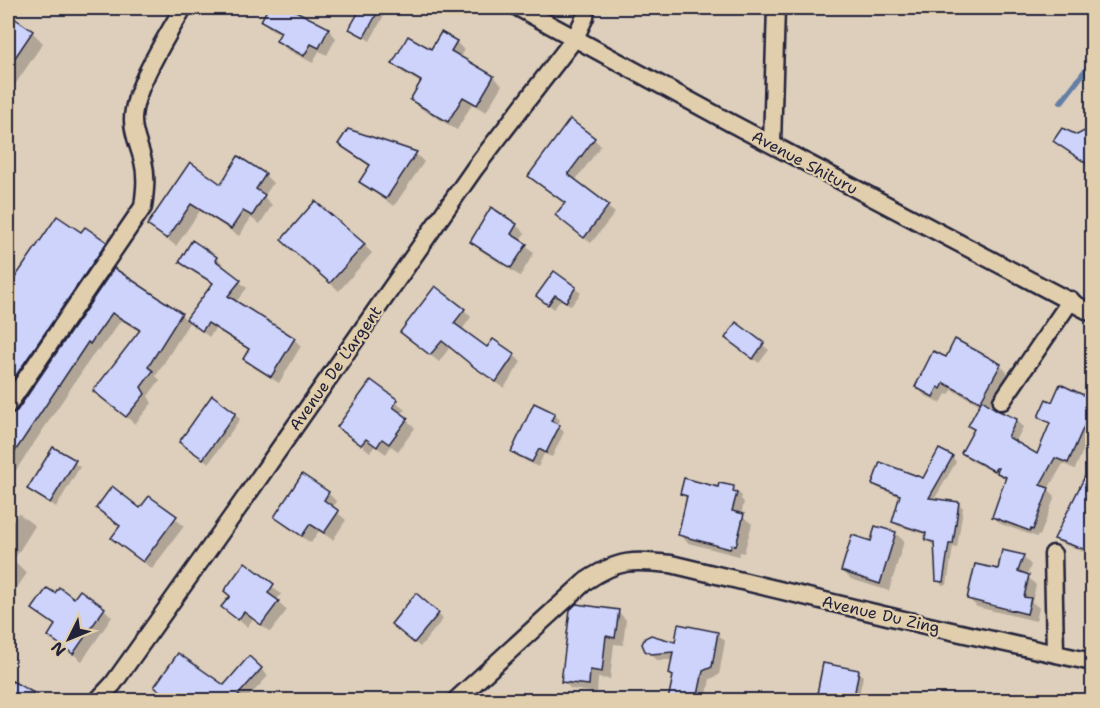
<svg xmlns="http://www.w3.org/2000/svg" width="1100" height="708" font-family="'Shantell Sans',sans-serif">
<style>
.shadow{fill:#0003}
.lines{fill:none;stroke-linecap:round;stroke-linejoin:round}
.stream{stroke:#657fa4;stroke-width:6}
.building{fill:#cdd3fb;stroke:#22223b;stroke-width:1.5}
.street-casing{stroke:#22223b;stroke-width:21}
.street{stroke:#e1ceac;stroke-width:16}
.labels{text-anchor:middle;stroke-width:4.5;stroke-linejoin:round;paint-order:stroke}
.street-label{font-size:16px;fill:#22223b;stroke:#e1ceac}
</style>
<rect width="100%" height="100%" fill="#ddcfbc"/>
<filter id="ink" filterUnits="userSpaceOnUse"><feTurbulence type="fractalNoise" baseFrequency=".0167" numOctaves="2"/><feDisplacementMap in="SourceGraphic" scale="12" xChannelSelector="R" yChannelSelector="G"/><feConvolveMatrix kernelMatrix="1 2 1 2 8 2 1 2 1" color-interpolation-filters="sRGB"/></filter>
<g filter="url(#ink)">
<g class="shadow">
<polygon points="270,8 286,8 328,29 336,38 327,55 319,51 313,63 286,49 278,40 281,34 271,29 263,21"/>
<polygon points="363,8 388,8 370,41 351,28"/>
<polygon points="8,15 32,32 43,43 8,95"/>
<polygon points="456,42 464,50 460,58 493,77 502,85 486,112 472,104 457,130 420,108 412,100 421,83 402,72 394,64"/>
<polygon points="1092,129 1092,168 1055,141 1077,137"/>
<polygon points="594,139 601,146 575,181 615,213 591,243 564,222 566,204 537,183"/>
<polygon points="340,144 416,154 424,162 394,206 370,190 361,182 371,167 349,152"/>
<polygon points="265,175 273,183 264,197 272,205 260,224 251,218 239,236 200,211 176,246 149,225 222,186"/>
<polygon points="58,218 82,234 106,243 114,251 8,407 8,291"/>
<polygon points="516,225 525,233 519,241 534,253 520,276 480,250 471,241"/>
<polygon points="364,245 372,253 339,291 291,248"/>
<polygon points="217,258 224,265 222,267 247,288 235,303 294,339 301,346 279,383 251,366 245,359 250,350 215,329 209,337 190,321 156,376 160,380 148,396 152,403 135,424 95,391 140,332 121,320 99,351 97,349 8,482 8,417 18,412 114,270 181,314 187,321 214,285 188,268 181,261"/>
<polygon points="554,273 581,293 571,306 561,299 554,309 544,301"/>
<polygon points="464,310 471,317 462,330 487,350 514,355 521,362 504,388 484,374 450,347 439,362 402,332"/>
<polygon points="737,324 769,350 759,363 732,343"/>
<polygon points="946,359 1000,365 1008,373 989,407 1017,420 1023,427 1015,443 1037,456 1051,425 1040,417 1052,404 1060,386 1092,401 1092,430 1075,469 1063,464 1048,489 1055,496 1040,536 1038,535 1037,537 1001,524 994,517 1006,480 1002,476 970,460 963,453 975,431 970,425 981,405 952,390 949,395 946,394 941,403 924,395 917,387"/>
<polygon points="371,382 405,410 401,415 415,428 398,451 391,446 386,454 375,446 370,452 339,427"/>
<polygon points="535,405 554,414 560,420 557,426 564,432 552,457 544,454 538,467 518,457 513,452"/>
<polygon points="235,414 240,419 209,463 186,447"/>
<polygon points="54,449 80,467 56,507 29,489"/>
<polygon points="952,457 956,462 934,500 958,503 963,508 957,548 953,547 947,585 942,585 938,581 935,545 931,544 927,540 927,535 898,526 893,522 901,497 878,488 874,483 923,480"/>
<polygon points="303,476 328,493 337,502 332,508 346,520 333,540 319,531 311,543 284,525 276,517"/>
<polygon points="1084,482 1092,486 1092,555 1060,543 1056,539"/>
<polygon points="733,488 742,496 741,499 744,502 741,515 752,524 744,553 740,552 739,556 688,543 679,534 688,500 681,494"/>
<polygon points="150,498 184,526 152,569 113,538 121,527 98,508 141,510"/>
<polygon points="18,513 35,526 13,561 27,573 8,601 8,529"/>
<polygon points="895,533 904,541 889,591 851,579 842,571 872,542"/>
<polygon points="1023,557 1031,565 1027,576 1036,585 1032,602 1039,608 1036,621 977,607 968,598 999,571"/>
<polygon points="245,564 281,594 276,601 287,610 270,632 253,619 247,627 223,607 231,596"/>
<polygon points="55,595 104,609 112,617 82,661 50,636 56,627 34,609"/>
<polygon points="618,611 626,620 623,645 614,644 610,679 598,678 597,693 571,689 563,681"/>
<polygon points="438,614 443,619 420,647 398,629"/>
<polygon points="718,634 725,641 719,675 710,679 706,700 670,700 675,678 670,674 673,660 657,660 649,652"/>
<polygon points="261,669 268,676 246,700 172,700 156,687 224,687"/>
<polygon points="858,672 863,676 858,700 850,699 849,700 819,700 817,698"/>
<polygon points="8,681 42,699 43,700 8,700"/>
<polygon points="970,696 991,700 969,700"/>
</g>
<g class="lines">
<polyline class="stream" points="1061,102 1092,62"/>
</g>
<g class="building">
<polygon points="268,8 290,8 329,28 319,48 311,44 304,56 276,41 281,32 261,21"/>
<polygon points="361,8 380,8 364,37 349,29"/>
<polygon points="8,14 33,31 8,68"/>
<polygon points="441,32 457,41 451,51 494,76 477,105 463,97 448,122 410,100 421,81 392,64 408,36 431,49"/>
<polygon points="570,119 595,138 568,174 609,205 584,238 555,215 565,203 528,176"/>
<polygon points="1092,127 1092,167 1053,141 1062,128 1077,135"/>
<polygon points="348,129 417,152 386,199 359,182 370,165 338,144"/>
<polygon points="238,156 266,174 256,189 265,195 252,216 243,211 231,229 191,204 167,239 147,225 190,162 221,184"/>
<polygon points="315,201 365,244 330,283 281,240"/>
<polygon points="491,207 517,224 511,234 527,244 511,268 470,242"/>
<polygon points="57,216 81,232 85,227 107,242 8,387 8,288"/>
<polygon points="192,240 217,257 215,260 241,280 228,296 295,338 271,377 243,359 249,349 208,323 202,331 186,319 213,283 179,262"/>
<polygon points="114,268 182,313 148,367 153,371 141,387 145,394 126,417 93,391 140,330 112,313 90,344 88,342 8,462 8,415 17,411"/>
<polygon points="554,271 576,287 566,302 555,295 548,305 536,296"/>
<polygon points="435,286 465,309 454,323 487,347 493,339 515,354 496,382 474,367 442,341 430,355 400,332"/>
<polygon points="736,322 764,343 753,359 725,338"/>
<polygon points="955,339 1001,364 980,402 944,383 941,389 938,387 933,397 915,387 933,351 946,357"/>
<polygon points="371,380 398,400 393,407 408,418 389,444 382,439 377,447 366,439 361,445 337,427"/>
<polygon points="1060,384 1092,399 1092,408 1068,463 1055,458 1040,485 1049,488 1033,530 1031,529 1030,531 992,517 1006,477 997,473 998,468 996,468 994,471 961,453 974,429 968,426 982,400 997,410 1017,419 1008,437 1037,454 1050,423 1038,417 1046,399 1052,402"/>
<polygon points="212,395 236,413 203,459 179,442"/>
<polygon points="534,403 555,413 551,421 560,425 546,453 539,449 532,462 511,452"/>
<polygon points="53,447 76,460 50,503 27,489"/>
<polygon points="939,449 953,456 929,498 959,502 953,544 949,544 943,582 936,581 934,542 925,540 926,533 892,522 900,495 872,484 880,462 923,478"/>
<polygon points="1092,462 1092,552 1054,539"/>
<polygon points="302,474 329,492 324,500 339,511 324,533 310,524 302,536 274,517"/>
<polygon points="684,478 718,487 719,483 734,486 733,492 737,493 732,511 744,514 736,546 732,545 730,549 678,535 687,496 680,494"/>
<polygon points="112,486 140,508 149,496 177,516 143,562 111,538 120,526 96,508"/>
<polygon points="875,526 896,532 880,584 841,571 852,535 871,541"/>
<polygon points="1002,550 1024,555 1018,571 1029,575 1024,597 1031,598 1027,614 967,599 975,564 998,569"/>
<polygon points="245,562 274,584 268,593 279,601 261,625 244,612 238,620 221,607 230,596 224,591"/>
<polygon points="59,587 74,598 80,590 105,608 73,654 48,636 55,625 32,609 47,588 55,593"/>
<polygon points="416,593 439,613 414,643 391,624"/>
<polygon points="576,604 619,610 615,638 606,636 602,672 590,670 589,685 561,682 570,610"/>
<polygon points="678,624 718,632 712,667 703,671 697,700 668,700 673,676 669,674 673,652 651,654 645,651 642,644 645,638 651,635 675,642"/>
<polygon points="178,653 224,685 249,656 262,668 238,695 245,700 173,700 154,687"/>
<polygon points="823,663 859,670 854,697 846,695 845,700 816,699"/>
<polygon points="12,681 47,700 8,700 8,690"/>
</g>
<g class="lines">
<g class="street-casing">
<g id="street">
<polyline points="519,8 729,122 1092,313"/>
<polyline points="772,143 776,8"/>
<polyline points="1002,401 1071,300"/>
<path d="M 8,405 L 143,207 C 145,192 147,176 143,161 C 140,148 133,134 133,121 C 132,90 168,35 183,8"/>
<polyline points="1053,554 1055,653"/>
<polyline points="98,700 113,684 236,511 475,168 575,38 585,17 586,8"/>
<path d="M 456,700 L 586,581 C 619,559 633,560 671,564 L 929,626 L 1092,662"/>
</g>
</g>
<use href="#street" class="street"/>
</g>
</g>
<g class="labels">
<g class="street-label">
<text transform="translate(805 162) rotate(28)" y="6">Avenue Shituru</text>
<text transform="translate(335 368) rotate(-55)" y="6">Avenue De L'argent</text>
<text transform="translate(881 614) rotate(13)" y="6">Avenue Du Zing</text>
</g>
</g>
<rect width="1100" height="708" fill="none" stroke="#e1ceac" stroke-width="30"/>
<rect x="15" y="15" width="1070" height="678" fill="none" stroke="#22223b" stroke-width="2" filter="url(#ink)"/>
<g transform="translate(69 639) rotate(227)" stroke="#e1ceac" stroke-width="4.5" paint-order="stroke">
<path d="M0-4.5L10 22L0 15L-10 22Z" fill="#22223b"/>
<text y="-9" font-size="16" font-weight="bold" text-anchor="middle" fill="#22223b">N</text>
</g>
</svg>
